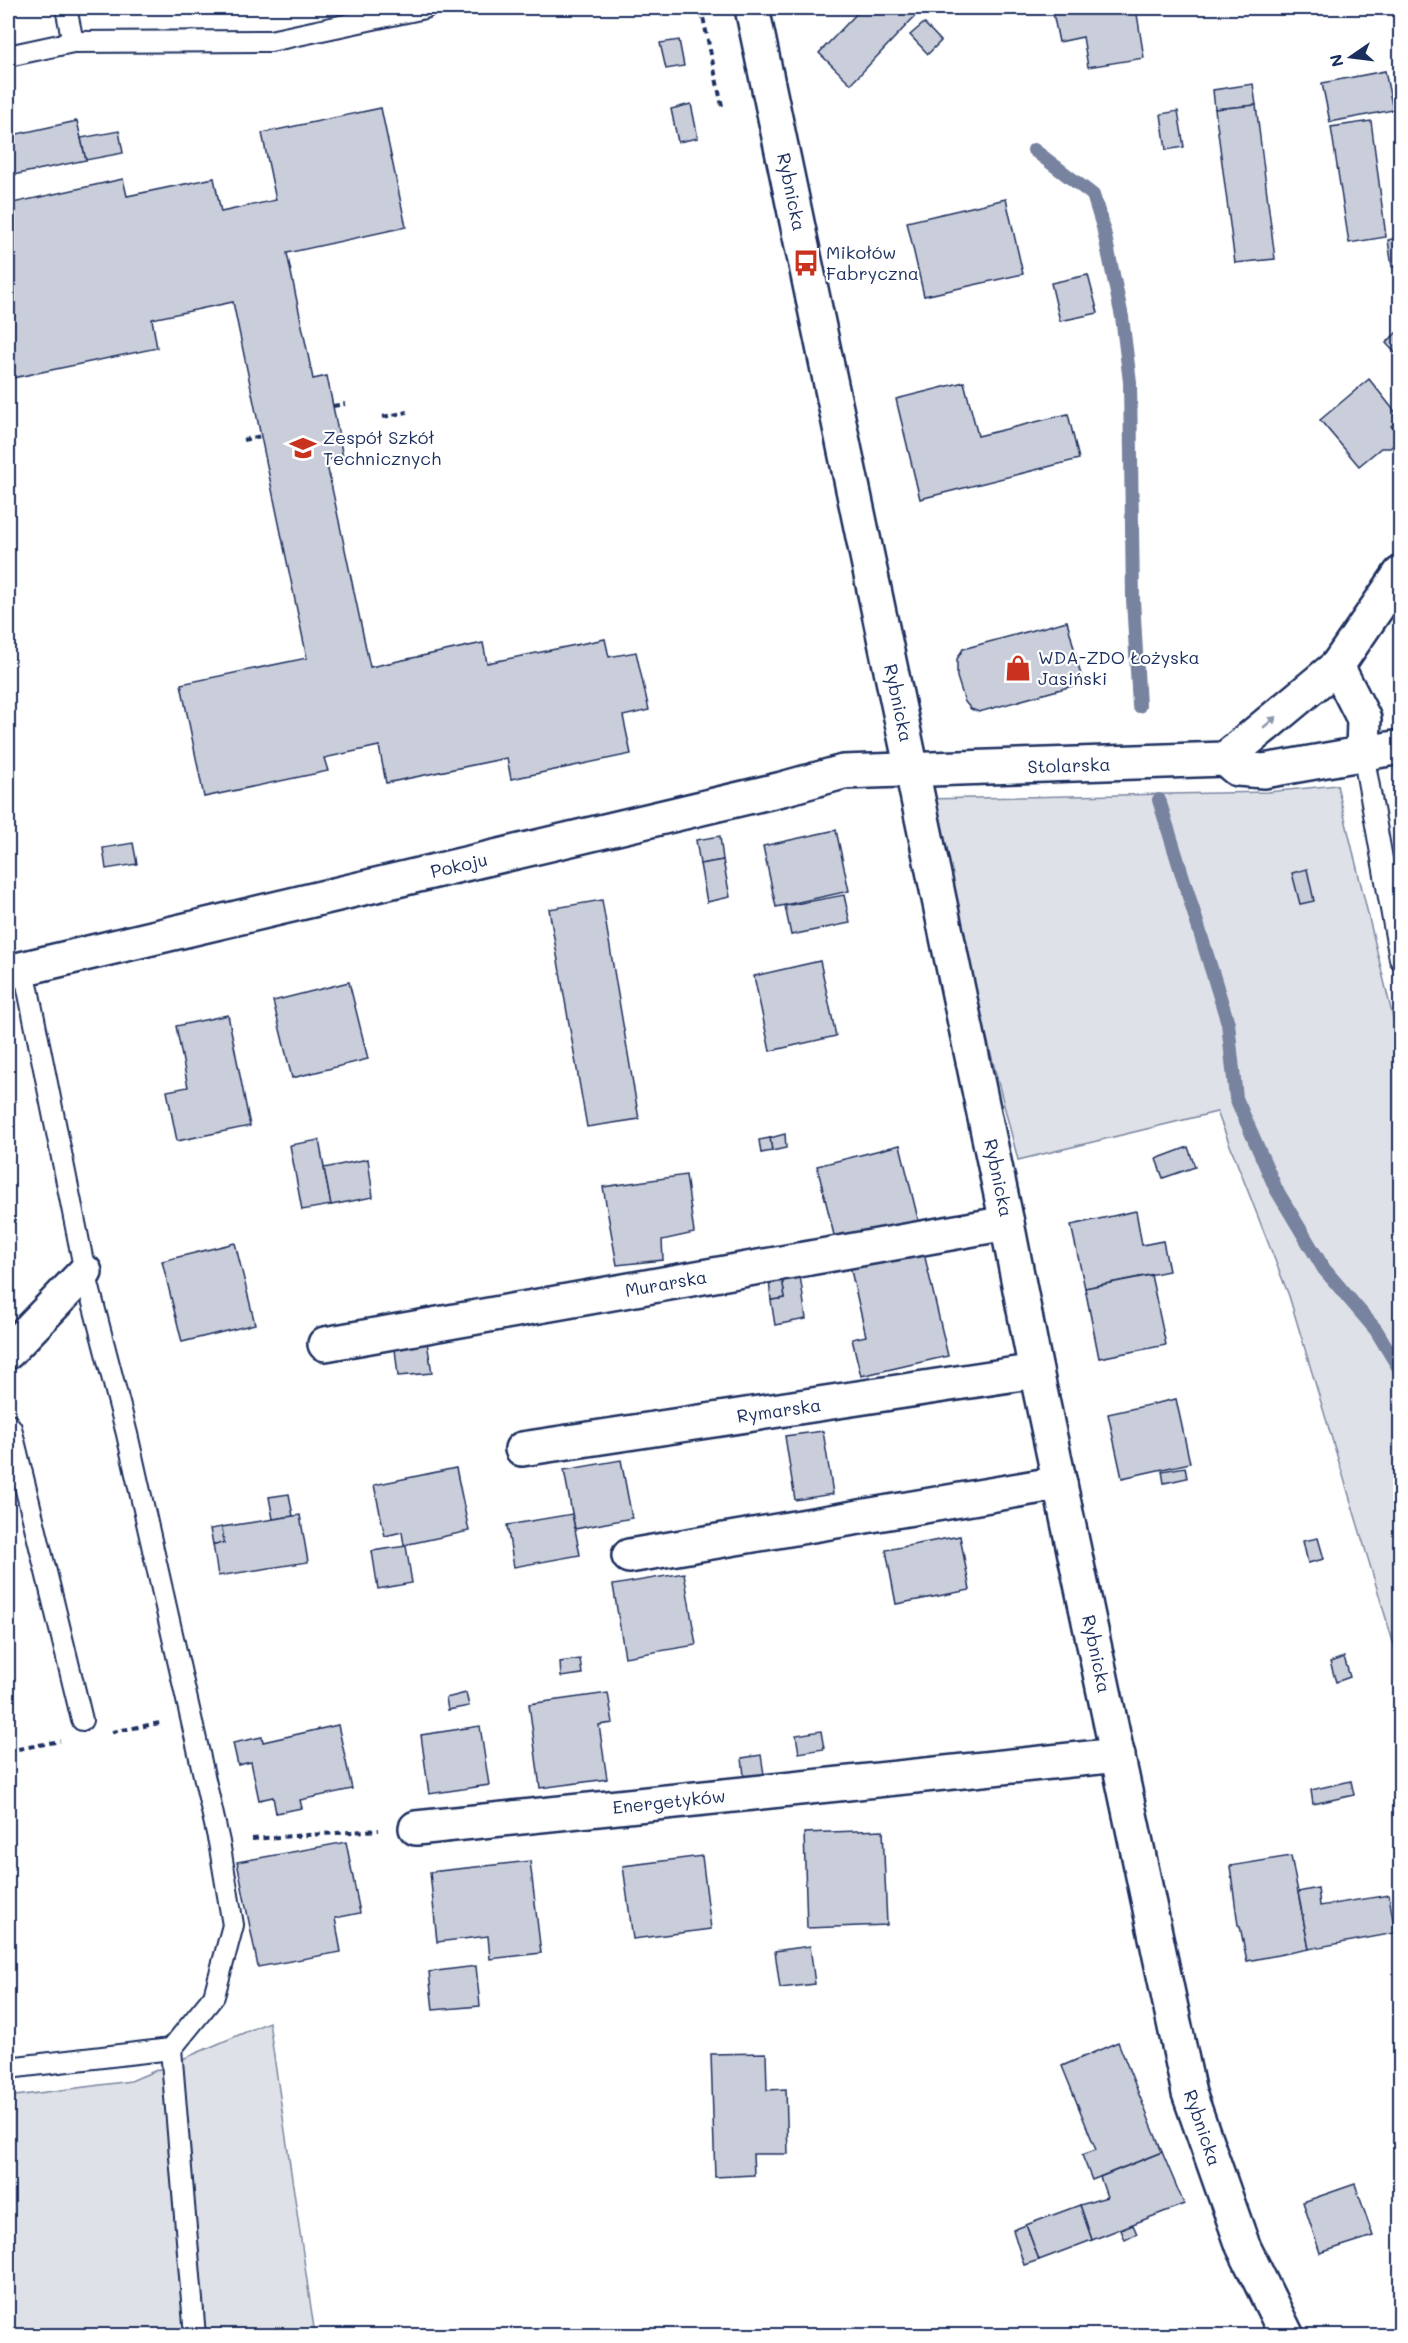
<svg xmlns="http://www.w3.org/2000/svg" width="1408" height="2343" font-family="Mali,sans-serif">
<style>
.green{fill:#dee1e7;stroke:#7c88a2;stroke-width:1.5}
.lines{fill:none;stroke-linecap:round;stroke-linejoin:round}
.stream{stroke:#77839f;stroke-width:14}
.building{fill:#caceda;stroke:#1b2f5e;stroke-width:1.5}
.service-casing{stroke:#1b2f5e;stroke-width:24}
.minor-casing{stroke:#1b2f5e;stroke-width:38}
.tertiary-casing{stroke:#1b2f5e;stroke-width:38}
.path{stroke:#1b2f5e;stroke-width:4;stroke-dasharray:6 4.5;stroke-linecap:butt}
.service{stroke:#fff;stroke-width:20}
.minor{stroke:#fff;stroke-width:33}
.tertiary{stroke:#fff;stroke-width:33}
.oneway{fill:#8d97ae}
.labels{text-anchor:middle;stroke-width:4.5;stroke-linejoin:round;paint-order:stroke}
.street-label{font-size:18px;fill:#1b2f5e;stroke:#fff}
.poi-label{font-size:18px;fill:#1b2f5e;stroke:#fff;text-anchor:start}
</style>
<rect width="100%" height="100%" fill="#fff"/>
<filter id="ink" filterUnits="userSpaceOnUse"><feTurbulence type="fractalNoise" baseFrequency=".0167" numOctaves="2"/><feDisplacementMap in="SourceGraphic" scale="12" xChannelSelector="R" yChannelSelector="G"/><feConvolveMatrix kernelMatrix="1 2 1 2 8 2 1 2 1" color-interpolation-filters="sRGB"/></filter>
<g filter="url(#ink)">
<g class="green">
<polygon points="1337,785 1400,1047 1400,1665 1289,1296 1217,1112 1018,1160 926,799 1268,792"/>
<polygon points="269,2022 315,2335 8,2335 8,2097 131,2081"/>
</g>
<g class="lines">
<g class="stream">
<polyline points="1034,150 1093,195 1103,227 1122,317 1130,382 1133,599 1139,706"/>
<polyline points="1159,800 1228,1023 1236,1098 1276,1189 1324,1269 1376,1330 1400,1370"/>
</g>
</g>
<g class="building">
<polygon points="862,8 912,8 918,13 851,84 819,53"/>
<polygon points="1052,8 1136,8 1144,58 1088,67 1083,37 1059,42"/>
<polygon points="1394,8 1400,8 1400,27 1398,27"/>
<polygon points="924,23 941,41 928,54 910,35"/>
<polygon points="679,40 684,66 666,69 660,43"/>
<polygon points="1385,71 1393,110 1330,122 1322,83"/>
<polygon points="1253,84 1256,105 1215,109 1213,90"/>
<polygon points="691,104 698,138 678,142 671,109"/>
<polygon points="1256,105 1275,259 1235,263 1215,109"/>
<polygon points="381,108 406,227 287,253 313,379 327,376 343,457 326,460 370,667 483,643 487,663 605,639 609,657 636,652 649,710 623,716 631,754 511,779 507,758 386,783 379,746 324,758 328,771 204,797 181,684 307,658 233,302 152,319 157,348 8,379 8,204 123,179 127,196 214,178 221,212 276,200 262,133"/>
<polygon points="1178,111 1184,147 1166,150 1161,114"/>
<polygon points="77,121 86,160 8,176 8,136"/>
<polygon points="1371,121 1386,237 1349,243 1331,127"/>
<polygon points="119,131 123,153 86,160 81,138"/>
<polygon points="1006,199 1023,274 924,296 907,222"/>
<polygon points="1400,237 1400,266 1392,267 1388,240"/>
<polygon points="1088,275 1098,313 1060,321 1051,283"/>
<polygon points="1400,329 1400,358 1386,343"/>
<polygon points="1369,379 1400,418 1391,426 1397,432 1397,442 1390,448 1381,448 1359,466 1320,420"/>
<polygon points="964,382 978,436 1068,414 1079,459 920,499 896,399"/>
<polygon points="1067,621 1083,683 979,712 971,709 965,702 957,677 957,659 963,649"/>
<polygon points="836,830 849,891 776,907 763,846"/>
<polygon points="720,836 723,860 700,864 696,840"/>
<polygon points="133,843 137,864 106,869 103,848"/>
<polygon points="723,860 730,897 707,902 700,864"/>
<polygon points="1307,869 1314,901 1300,904 1292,873"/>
<polygon points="844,895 850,923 791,935 785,906"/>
<polygon points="602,900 639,1119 587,1127 549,909"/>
<polygon points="820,961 836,1036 770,1051 754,976"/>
<polygon points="349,982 368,1059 292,1078 273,1001"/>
<polygon points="228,1015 250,1126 177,1141 167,1091 188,1087 176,1026"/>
<polygon points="785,1134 786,1148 772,1151 770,1138"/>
<polygon points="770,1138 772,1151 761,1153 759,1140"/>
<polygon points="319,1140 331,1205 302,1210 290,1145"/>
<polygon points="900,1145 919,1223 836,1243 817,1166"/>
<polygon points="1188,1147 1195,1167 1163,1178 1156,1159"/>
<polygon points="368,1159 373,1197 331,1205 324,1168"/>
<polygon points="686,1175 694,1233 662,1240 663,1260 617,1265 603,1187"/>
<polygon points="1136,1211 1142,1245 1163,1241 1169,1271 1085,1288 1071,1225"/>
<polygon points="235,1243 255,1324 182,1342 162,1261"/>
<polygon points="923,1249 948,1356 861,1376 852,1339 866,1336 850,1266"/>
<polygon points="800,1275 806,1319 775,1325 771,1300 785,1298 782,1278"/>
<polygon points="1151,1275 1166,1345 1099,1358 1085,1288"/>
<polygon points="782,1278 785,1298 771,1300 769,1280"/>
<polygon points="426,1336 432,1373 398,1376 394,1340"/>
<polygon points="1176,1399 1190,1463 1122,1478 1108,1414"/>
<polygon points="823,1431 833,1494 795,1500 785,1436"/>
<polygon points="621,1460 632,1518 575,1529 564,1470"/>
<polygon points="1185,1467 1187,1478 1164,1483 1162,1471"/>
<polygon points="456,1468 469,1531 404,1545 402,1532 385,1536 374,1485"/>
<polygon points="289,1494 293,1516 273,1519 269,1497"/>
<polygon points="572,1514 580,1555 514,1567 507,1525"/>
<polygon points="300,1515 308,1562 218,1576 213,1544 224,1543 222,1527"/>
<polygon points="222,1527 224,1543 213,1544 210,1529"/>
<polygon points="960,1536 970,1590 896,1604 886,1550"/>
<polygon points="1318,1538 1324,1559 1308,1563 1303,1541"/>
<polygon points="406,1546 412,1583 378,1589 372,1551"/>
<polygon points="684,1573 696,1645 625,1657 613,1585"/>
<polygon points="1344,1657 1350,1677 1336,1682 1330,1662"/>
<polygon points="580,1659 582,1674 561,1677 560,1662"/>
<polygon points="466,1693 469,1706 448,1710 446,1698"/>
<polygon points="608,1693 613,1723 599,1725 607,1779 540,1788 529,1704"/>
<polygon points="338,1725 352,1789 300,1800 302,1808 276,1813 273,1797 259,1800 251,1762 238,1765 233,1743 262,1737 263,1742"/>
<polygon points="480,1726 489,1785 429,1794 421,1735"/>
<polygon points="821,1731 824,1749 799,1753 796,1735"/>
<polygon points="761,1755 765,1781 745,1784 742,1758"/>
<polygon points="1351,1781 1354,1795 1313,1804 1311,1790"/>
<polygon points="883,1830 887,1925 807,1928 804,1833"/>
<polygon points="346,1842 360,1913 335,1918 341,1952 258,1967 237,1862"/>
<polygon points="702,1856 711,1929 633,1939 623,1866"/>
<polygon points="1291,1856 1309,1949 1247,1961 1240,1926 1238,1925 1230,1866"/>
<polygon points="530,1861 541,1953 490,1959 488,1936 437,1942 430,1872"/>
<polygon points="1318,1888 1320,1906 1389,1895 1395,1933 1309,1949 1298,1892"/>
<polygon points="810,1946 815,1984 780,1988 775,1951"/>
<polygon points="476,1966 480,2006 433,2010 429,1972"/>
<polygon points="1118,2042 1162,2152 1092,2180 1082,2155 1096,2150 1062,2066"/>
<polygon points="766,2053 767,2090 786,2089 788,2154 753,2154 754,2175 715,2177 711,2054"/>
<polygon points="1162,2152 1184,2204 1092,2240 1080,2205 1107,2197 1100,2177"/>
<polygon points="1355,2184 1373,2236 1320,2253 1303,2202"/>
<polygon points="1080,2205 1092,2240 1039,2260 1026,2225"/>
<polygon points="1026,2225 1039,2260 1024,2265 1013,2230"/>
<polygon points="1133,2225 1137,2234 1125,2240 1121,2230"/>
</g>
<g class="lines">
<g class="service-casing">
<g id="service">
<polyline points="66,8 73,42"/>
<polyline points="8,56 73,42 270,41 425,8"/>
<polyline points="1363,753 1400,959"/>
<polyline points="24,969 85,1272 127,1434 219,1842 233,1925 214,1996 171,2049 195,2336"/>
<polyline points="8,1424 11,1428 82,1720"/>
<polyline points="8,2068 171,2049"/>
</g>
</g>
<g class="minor-casing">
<g id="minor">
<polyline points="1337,666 1364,719 1363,753"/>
<polyline points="1225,759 1237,769 1264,771 1400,747"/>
<polyline points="8,972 782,789 843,772 1225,759 1337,666 1400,574"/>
<polyline points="325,1344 1007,1223"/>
<polyline points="8,1352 85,1272"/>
<polyline points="522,1449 1036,1371"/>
<polyline points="629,1556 1060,1483"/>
<polyline points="416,1828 1118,1755"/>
</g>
</g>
<g class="tertiary-casing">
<polyline id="tertiary" points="752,8 1007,1223 1036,1371 1189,2093 1243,2246 1287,2336"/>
</g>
<g class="path">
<polyline points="701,8 722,106"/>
<polyline points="841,8 841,9"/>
<polyline points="333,406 345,404"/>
<polyline points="383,417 407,412"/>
<polyline points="243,440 261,436"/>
<polyline points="340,440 353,437"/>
<polyline points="112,1732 160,1723"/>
<polyline points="8,1751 60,1741"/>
<polyline points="252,1839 379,1830"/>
</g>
<use href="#service" class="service"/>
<use href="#minor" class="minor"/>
<use href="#tertiary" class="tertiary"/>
</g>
<defs><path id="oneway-solid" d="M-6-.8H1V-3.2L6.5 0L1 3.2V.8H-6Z" transform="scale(1.5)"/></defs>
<use class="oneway" href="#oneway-solid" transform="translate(1270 722) rotate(-40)"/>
</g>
<defs>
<g id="bus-bare" transform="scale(2.07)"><path d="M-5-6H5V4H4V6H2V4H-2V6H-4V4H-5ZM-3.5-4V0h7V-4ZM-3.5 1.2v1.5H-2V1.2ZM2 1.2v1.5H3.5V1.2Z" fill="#c8321e" stroke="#fff" stroke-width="2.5" paint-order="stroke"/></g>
<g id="school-bare" transform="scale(2.07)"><path d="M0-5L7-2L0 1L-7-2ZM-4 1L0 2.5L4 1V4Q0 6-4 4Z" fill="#c8321e" stroke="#fff" stroke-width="2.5" paint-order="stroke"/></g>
<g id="shop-bare" transform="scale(2.07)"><path d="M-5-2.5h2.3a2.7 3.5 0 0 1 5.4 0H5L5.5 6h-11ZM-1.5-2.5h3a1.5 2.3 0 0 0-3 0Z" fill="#c8321e" stroke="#fff" stroke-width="2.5" paint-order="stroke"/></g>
</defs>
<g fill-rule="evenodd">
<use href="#bus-bare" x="806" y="263"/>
<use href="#school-bare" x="303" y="448"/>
<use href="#shop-bare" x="1018" y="668"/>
</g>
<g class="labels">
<g class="street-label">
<text transform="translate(791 192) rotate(78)" y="6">Rybnicka</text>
<text transform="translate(898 703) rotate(78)" y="6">Rybnicka</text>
<text transform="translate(1069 766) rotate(-2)" y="6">Stolarska</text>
<text transform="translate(459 866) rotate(-13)" y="6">Pokoju</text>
<text transform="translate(998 1178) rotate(78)" y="6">Rybnicka</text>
<text transform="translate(666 1284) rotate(-10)" y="6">Murarska</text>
<text transform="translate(779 1411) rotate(-8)" y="6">Rymarska</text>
<text transform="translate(1096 1654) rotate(78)" y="6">Rybnicka</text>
<text transform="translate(669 1802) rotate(-6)" y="6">Energetyków</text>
<text transform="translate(1202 2128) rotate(71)" y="6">Rybnicka</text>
</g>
<g class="poi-label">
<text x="826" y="259">Mikołów<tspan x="826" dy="21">Fabryczna</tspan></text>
<text x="323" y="444">Zespół Szkół<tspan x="323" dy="21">Technicznych</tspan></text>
<text x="1038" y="664">WDA-ZDO Łożyska<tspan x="1038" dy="21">Jasiński</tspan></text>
</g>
</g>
<rect width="1408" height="2343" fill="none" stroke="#fff" stroke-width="30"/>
<rect x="15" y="15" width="1378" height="2313" fill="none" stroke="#1b2f5e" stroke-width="2" filter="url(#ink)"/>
<g transform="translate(1351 57) rotate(256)" stroke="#ffffff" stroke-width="4.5" paint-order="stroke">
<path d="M0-4.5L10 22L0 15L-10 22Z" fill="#1b2f5e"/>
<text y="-9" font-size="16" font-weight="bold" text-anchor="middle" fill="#1b2f5e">N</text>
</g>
</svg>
